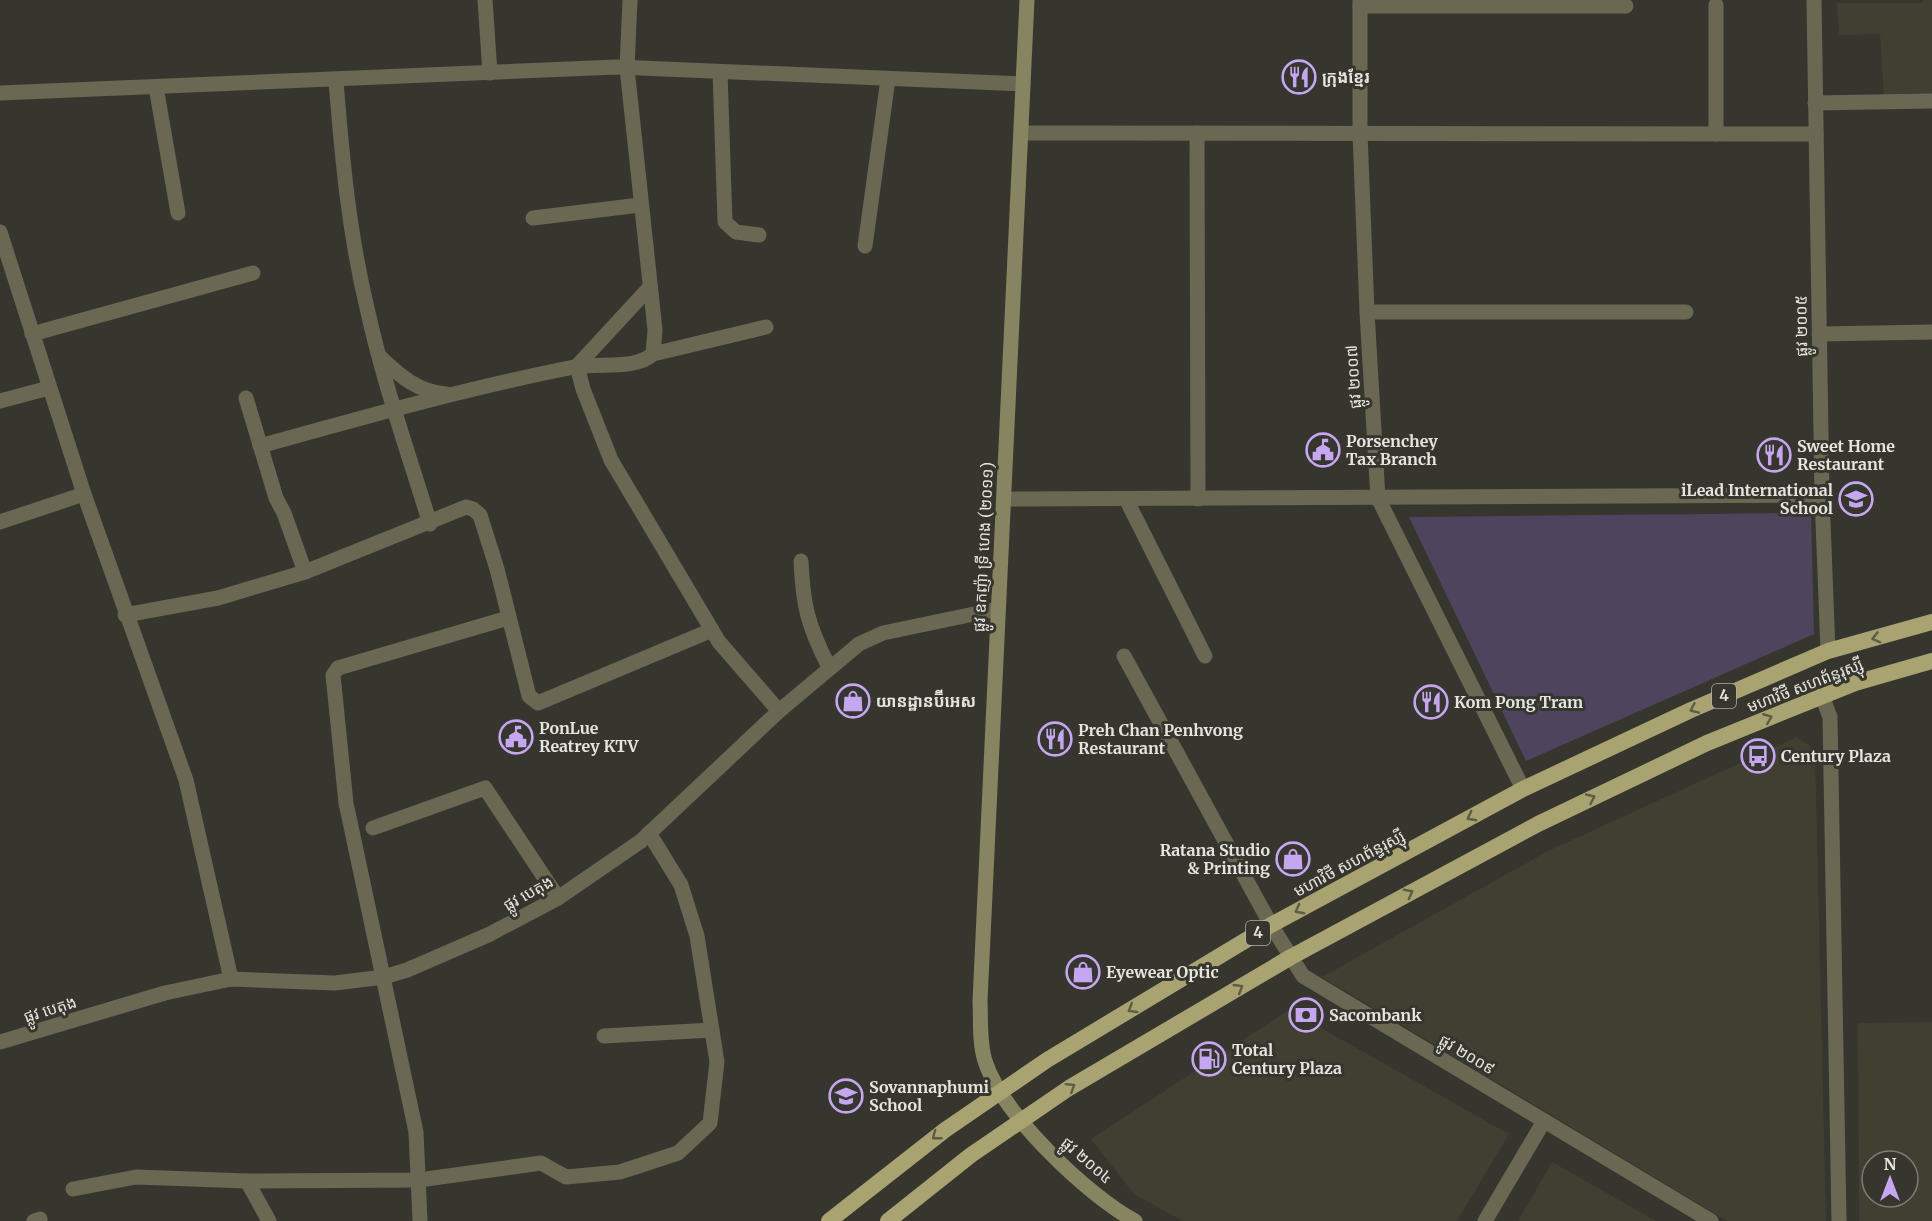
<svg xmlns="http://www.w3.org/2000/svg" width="1932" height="1221" font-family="Merriweather,'Noto Sans Khmer',serif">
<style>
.built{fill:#403f31;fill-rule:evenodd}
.green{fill:#4e445e}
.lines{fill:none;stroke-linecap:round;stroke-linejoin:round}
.minor{stroke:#6a6852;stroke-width:15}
.tertiary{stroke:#6a6852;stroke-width:15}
.secondary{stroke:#878461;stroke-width:15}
.trunk{stroke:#a8a371;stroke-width:16}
.oneway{stroke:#5e5c45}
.labels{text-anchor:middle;stroke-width:6;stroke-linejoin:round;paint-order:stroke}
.shield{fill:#36362e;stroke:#b0b0aa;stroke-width:1.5}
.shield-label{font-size:15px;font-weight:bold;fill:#e5e4df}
.poi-label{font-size:16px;font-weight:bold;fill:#e5e4df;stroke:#36362e;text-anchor:start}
.street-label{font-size:16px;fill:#e5e4df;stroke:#36362e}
</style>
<rect width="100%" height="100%" fill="#36362e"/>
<g class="built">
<polygon points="1923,0 1932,0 1932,97 1884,99 1880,34 1839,35 1837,3 1922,3"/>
<polygon points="1797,737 1815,750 1826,1221 1727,1221 1322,977 1548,851"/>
<polygon points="1289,1010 1509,1134 1457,1221 1183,1221 1134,1194 1091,1139"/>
<path d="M 1932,1022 L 1932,1221 L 1859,1221 L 1858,1023 ZM 1872,1161 L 1908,1161 L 1908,1197 L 1872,1197 Z"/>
<polygon points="1552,1162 1656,1221 1518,1221"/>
</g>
<polygon class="green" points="1811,513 1814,634 1526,761 1409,517"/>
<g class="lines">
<g class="minor">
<polyline points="485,0 490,73"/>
<polyline points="1360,0 1360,133 1367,312 1378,498 1523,789"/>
<polyline points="1814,0 1822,495 1828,651"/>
<polyline points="1360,6 1626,6"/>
<polyline points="720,72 725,222 736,232 759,235"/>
<path d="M 336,81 C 342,157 349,233 367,308 C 383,381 408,452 430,524"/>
<polyline points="156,87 178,213"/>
<polyline points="0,93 617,67 1023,84"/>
<polyline points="1815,103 1932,101"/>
<polyline points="1022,133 1816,134"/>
<polyline points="1197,133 1198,499"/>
<polyline points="1716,134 1716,5"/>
<polyline points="533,218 640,205"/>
<polyline points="0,232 84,494 186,780 231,979"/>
<polyline points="865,246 888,79"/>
<polyline points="1367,312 1686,312"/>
<polyline points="32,334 253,273"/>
<polyline points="1819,334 1932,332"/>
<polyline points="653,354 766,327"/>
<path d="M 380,357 C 400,376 418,392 446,394"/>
<polyline points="577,366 583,389 611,460 719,642 779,711"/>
<polyline points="577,366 650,287"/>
<polyline points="246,398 276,498 284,513 305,572"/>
<polyline points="0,401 49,388"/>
<path d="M 260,446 C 364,417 468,388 574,367 C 600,362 633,371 653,354 L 655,330 L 627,68 L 630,0"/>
<polyline points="1004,499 1822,495"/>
<polyline points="1126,499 1205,656"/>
<polyline points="0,522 84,494"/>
<path d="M 801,561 C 803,606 808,626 829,667"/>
<polyline points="125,615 218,598 305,572 466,507 473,509 480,515 497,569 529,696 538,703 712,630"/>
<polyline points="1124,656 1271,925 1303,976 1711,1221"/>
<polyline points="1822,696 1830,717 1839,1221"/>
<polyline points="373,828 485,788 558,898"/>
<polyline points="604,1036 712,1030"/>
<polyline points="247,1181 269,1221"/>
<polyline points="73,1189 136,1177 247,1181 419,1180 541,1163 566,1177 620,1172 678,1153 710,1123 717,1062 697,936 681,885 649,833"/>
<polyline points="34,1221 40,1219"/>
<polyline points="420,1221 416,1132 346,803 333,675 338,668 508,618"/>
<polyline points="1485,1221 1544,1121"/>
</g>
<polyline class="tertiary" points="0,1042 165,993 231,979 335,983 384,977 407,970 488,935 558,898 641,841 779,711 859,644 883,633 998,609"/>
<path class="secondary" d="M 1027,0 L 980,1001 C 981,1020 979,1042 985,1061 C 1002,1114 1087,1195 1135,1221"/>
<g class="trunk">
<polyline points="829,1221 945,1130 1047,1060 1271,925 1523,789 1691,710 1828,651 1932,622"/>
<polyline points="888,1221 971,1155 1069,1088 1291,957 1538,824 1707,743 1855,683 1932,661"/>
</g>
</g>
<defs><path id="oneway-chevron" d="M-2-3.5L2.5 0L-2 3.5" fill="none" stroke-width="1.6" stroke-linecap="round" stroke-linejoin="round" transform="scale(1.5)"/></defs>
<g class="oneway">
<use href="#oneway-chevron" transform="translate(1876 638) rotate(165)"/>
<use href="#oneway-chevron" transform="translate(1694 709) rotate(156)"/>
<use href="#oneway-chevron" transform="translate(1768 718) rotate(-22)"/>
<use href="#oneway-chevron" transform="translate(1591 798) rotate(-25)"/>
<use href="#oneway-chevron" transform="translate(1471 817) rotate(152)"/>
<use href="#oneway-chevron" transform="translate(1409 893) rotate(-28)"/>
<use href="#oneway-chevron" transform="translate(1299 910) rotate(152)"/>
<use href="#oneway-chevron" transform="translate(1239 988) rotate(-31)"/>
<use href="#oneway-chevron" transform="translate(1132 1009) rotate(149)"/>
<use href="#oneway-chevron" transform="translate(1071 1087) rotate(-32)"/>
<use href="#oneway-chevron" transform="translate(936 1136) rotate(142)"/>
</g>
<defs>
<g id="restaurant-ring" transform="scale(1.725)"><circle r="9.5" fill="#36362e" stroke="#c5a6f0" stroke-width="1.5"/><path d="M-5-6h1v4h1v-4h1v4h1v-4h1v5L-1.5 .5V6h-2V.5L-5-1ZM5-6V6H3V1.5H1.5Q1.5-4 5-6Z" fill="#c5a6f0"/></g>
<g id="civic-ring" transform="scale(1.725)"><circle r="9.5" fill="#36362e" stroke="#c5a6f0" stroke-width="1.5"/><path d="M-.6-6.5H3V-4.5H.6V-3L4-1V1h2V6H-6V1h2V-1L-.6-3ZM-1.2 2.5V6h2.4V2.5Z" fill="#c5a6f0"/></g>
<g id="school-ring" transform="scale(1.725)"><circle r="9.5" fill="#36362e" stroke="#c5a6f0" stroke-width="1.5"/><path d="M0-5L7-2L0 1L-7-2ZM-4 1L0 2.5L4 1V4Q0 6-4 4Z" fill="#c5a6f0"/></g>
<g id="shop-ring" transform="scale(1.725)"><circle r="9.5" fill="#36362e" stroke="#c5a6f0" stroke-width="1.5"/><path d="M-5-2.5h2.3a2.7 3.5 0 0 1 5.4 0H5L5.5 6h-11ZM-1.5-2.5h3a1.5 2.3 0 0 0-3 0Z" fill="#c5a6f0"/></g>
<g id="bus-ring" transform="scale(1.725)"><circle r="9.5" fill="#36362e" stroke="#c5a6f0" stroke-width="1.5"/><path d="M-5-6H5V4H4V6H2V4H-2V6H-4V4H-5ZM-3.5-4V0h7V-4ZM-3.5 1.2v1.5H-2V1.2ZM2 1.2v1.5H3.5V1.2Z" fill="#c5a6f0"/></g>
<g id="bank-ring" transform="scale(1.725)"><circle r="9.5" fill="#36362e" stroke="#c5a6f0" stroke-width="1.5"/><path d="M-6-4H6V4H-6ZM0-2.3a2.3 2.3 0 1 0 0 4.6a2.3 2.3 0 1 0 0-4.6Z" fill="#c5a6f0"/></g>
<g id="fuel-ring" transform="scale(1.725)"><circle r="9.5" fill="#36362e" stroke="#c5a6f0" stroke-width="1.5"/><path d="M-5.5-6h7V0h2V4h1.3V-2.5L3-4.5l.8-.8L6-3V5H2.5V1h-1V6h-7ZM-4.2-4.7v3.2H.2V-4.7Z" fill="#c5a6f0"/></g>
</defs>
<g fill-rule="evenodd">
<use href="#restaurant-ring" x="1299" y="77"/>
<use href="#civic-ring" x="1323" y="450"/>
<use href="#restaurant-ring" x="1774" y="455"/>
<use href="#school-ring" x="1856" y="499"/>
<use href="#shop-ring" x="853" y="701"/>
<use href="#restaurant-ring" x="1431" y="702"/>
<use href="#civic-ring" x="516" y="737"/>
<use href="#restaurant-ring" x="1055" y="739"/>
<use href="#bus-ring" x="1758" y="756"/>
<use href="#shop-ring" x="1293" y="859"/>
<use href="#shop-ring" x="1083" y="972"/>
<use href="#bank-ring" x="1306" y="1015"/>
<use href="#fuel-ring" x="1209" y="1059"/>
<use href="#school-ring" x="846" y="1096"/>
</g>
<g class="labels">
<g class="shield">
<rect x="1712" y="684" width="24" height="24" rx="4.5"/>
<rect x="1246" y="921" width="24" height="24" rx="4.5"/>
</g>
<g class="shield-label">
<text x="1724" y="701">4</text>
<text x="1258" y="938">4</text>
</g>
<g class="poi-label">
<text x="1322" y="83">ក្រុងខ្មែរ</text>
<text x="1346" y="447">Porsenchey<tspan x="1346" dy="18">Tax Branch</tspan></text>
<text x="1797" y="452">Sweet Home<tspan x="1797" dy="18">Restaurant</tspan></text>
<text x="1833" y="496" text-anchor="end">iLead International<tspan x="1833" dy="18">School</tspan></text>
<text x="876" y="707">យានដ្ឋានប៊ីអេស</text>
<text x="1454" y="708">Kom Pong Tram</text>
<text x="539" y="734">PonLue<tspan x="539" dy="18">Reatrey KTV</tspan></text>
<text x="1078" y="736">Preh Chan Penhvong<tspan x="1078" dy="18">Restaurant</tspan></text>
<text x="1781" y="762">Century Plaza</text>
<text x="1270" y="856" text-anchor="end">Ratana Studio<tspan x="1270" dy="18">&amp; Printing</tspan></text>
<text x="1106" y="978">Eyewear Optic</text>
<text x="1329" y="1021">Sacombank</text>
<text x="1232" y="1056">Total<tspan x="1232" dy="18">Century Plaza</tspan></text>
<text x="869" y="1093">Sovannaphumi<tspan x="869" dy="18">School</tspan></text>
</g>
<g class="street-label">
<text transform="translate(1801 326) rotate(-91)" y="6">ផ្លូវ ២០០៥</text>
<text transform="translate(1353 377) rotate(-94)" y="6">ផ្លូវ ២០០៧</text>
<text transform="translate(983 547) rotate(-87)" y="6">ផ្លូវ ឧកញ៉ា ទ្រី ហេង (២០១១)</text>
<text transform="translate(1805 685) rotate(-21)" y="6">មហាវិថី សហព័ន្ធរុស្ស៊ី</text>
<text transform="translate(1349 863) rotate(-28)" y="6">មហាវិថី សហព័ន្ធរុស្ស៊ី</text>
<text transform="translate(528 893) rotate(-29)" y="6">ផ្លូវ បេតុង</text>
<text transform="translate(50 1009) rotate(-17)" y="6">ផ្លូវ បេតុង</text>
<text transform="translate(1467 1054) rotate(31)" y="6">ផ្លូវ ២០០៩</text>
<text transform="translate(1087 1160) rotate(41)" y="6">ផ្លូវ ២០០៤</text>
</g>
</g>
<g transform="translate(1890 1179)"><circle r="28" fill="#36362e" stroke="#7c7c75" stroke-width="1.5"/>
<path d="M0-4.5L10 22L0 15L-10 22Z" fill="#c5a6f0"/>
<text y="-9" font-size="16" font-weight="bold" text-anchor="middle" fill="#e5e4df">N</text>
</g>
</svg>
